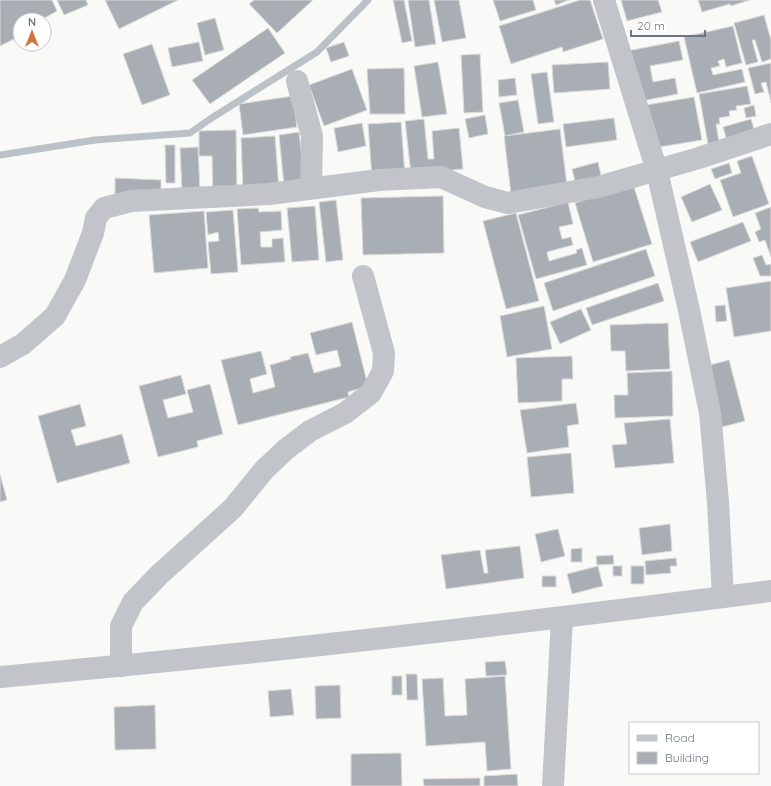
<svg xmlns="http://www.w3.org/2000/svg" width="771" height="786" font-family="Quicksand,sans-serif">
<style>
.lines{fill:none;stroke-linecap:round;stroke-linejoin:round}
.stream{stroke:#bac2c7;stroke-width:7}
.building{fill:#a9aeb5;stroke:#dbdbd9}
.minor{stroke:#c1c4c8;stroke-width:22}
</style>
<rect width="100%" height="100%" fill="#f9f9f7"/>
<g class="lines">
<polyline class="stream" points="0,155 95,140 190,133 210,119 317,52 368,0"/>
</g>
<g class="building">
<polygon points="0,0 52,0 57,11 41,20 20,20 20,31 16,33 18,37 0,46"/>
<polygon points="57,0 86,0 88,5 64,15"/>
<polygon points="105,0 178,0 119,29"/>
<polygon points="254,0 313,0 277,33 249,4"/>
<polygon points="393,0 404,0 412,41 402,43"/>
<polygon points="408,0 429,0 436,44 415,47"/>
<polygon points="434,0 459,0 466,38 442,42"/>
<polygon points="493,0 533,0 536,10 500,21"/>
<polygon points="554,0 569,0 556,5"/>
<polygon points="580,0 590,0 603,39 563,52 562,47 511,64 499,26"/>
<polygon points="621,0 658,0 662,12 627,21"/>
<polygon points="698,0 750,0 731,6 730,4 702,12"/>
<polygon points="764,15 771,40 771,59 762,62 755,40 752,40 758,62 746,65 734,23"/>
<polygon points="215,18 224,50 205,55 197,23"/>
<polygon points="733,26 742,63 726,67 724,59 718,61 720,66 711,68 713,75 742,69 745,82 697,93 684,37"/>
<polygon points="268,28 285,53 210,104 192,80"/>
<polygon points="679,41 683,60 650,66 653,82 675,78 678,94 637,102 627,51"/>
<polygon points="199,42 203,61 172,67 168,48"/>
<polygon points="344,42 349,56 331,62 326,48"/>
<polygon points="152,44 170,95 142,105 123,54"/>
<polygon points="480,54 483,112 464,113 461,55"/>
<polygon points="438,62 447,114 422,117 414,66"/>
<polygon points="608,62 610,89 554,93 552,65"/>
<polygon points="771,63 771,103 766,82 761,83 764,92 755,94 748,68"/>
<polygon points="404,68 405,114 370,114 367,69"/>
<polygon points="352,69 367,110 324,126 309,85"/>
<polygon points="547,72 554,122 538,124 531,74"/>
<polygon points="515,78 517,95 499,97 498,80"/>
<polygon points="747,86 751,104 736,106 737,110 729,111 730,116 719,118 720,124 716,124 719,142 708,144 699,94"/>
<polygon points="293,96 297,127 243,135 239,104"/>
<polygon points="694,97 702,140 653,148 646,105"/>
<polygon points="518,100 524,132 505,136 499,103"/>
<polygon points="754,105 756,116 746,118 744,108"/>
<polygon points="485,115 488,134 469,138 465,119"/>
<polygon points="614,118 617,140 566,147 563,124"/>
<polygon points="424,119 428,159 434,159 432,131 459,128 463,169 411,174 405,121"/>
<polygon points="751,119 756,136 728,144 723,127"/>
<polygon points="401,122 405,176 372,178 368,124"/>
<polygon points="362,123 366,146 338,152 334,128"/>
<polygon points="560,129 567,186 511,194 504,136"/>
<polygon points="236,130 237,195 213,196 212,156 199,156 199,131"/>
<polygon points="299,132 305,183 284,185 279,135"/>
<polygon points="275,136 279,190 243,191 241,138"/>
<polygon points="165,145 175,145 175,183 166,183"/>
<polygon points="198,147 200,191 182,192 180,148"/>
<polygon points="752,156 769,204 733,217 720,180 741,173 737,161"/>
<polygon points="598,162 602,180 576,186 572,169"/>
<polygon points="729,163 732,173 715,179 711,169"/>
<polygon points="115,178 161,180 161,197 115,196"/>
<polygon points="633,184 652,244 593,262 575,203"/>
<polygon points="710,184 722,210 692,222 681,197"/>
<polygon points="443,196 444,253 363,255 361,198"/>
<polygon points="336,200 343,260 326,262 319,202"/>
<polygon points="568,202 573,224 559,227 562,239 571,237 573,245 547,252 549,261 577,253 576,250 582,248 587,265 536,279 518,215"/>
<polygon points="315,206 319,260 292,262 287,208"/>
<polygon points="771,207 771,257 765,240 759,242 755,232 761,229 755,213"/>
<polygon points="258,208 259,212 281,211 282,230 260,232 261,247 272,247 272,239 283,238 285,262 241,265 237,209"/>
<polygon points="233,210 238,272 211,274 208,242 219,241 218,232 208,235 206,212"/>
<polygon points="204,211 208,268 154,273 149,215"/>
<polygon points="516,213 539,301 506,309 483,221"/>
<polygon points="743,222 751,241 698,262 690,242"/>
<polygon points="646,249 655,276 553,311 544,283"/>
<polygon points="762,255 766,265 771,264 771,276 760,276 753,258"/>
<polygon points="771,281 771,331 734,337 726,288"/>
<polygon points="658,283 664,301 592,325 586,308"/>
<polygon points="725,305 727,321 716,322 715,306"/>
<polygon points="544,306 552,349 507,357 500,316"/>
<polygon points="581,309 591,330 560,344 550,322"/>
<polygon points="352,322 368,386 348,392 349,397 238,425 221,360 261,351 267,374 250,379 253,393 275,387 270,365 291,359 290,357 308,353 314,373 341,366 337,350 316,355 310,333"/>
<polygon points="668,323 670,369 626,371 625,351 611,351 610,325"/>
<polygon points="572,356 573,379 562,379 562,401 518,403 516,358"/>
<polygon points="729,360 745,421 722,427 706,366"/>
<polygon points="672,371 673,416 615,418 614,395 628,395 627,373"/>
<polygon points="181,375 186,394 163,400 168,418 193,412 187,390 210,384 223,434 197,441 198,447 158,457 139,386"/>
<polygon points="576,403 579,424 567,426 569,447 527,453 520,410"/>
<polygon points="80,404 86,426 71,430 76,446 122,434 130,463 57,483 38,416"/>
<polygon points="670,419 674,463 615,468 612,445 627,444 624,423"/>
<polygon points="571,453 574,493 531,497 527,457"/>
<polygon points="0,474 7,500 0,502"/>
<polygon points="670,524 672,551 642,555 639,528"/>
<polygon points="558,529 565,556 541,562 535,534"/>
<polygon points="520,546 524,578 446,589 441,555 480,550 484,573 488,573 485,550"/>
<polygon points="582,548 582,562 571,562 571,549"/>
<polygon points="613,555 614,564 597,565 596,556"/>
<polygon points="676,558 677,566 670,566 671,573 646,575 645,561"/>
<polygon points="598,566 603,586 572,594 567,574"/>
<rect x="613" y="566" width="9" height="10"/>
<rect x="631" y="566" width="13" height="18"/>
<rect x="542" y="576" width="14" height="11"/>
<polygon points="505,661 507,675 486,676 485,662"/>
<polygon points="406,674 417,674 418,700 407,700"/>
<rect x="392" y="676" width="10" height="19"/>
<polygon points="505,676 511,769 487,771 485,742 426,746 422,679 443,678 445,716 467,715 465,679"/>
<polygon points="340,685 341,718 316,719 315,686"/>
<polygon points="291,689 294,715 270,717 268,691"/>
<polygon points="155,705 156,749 115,750 114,707"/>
<polygon points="401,753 402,786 351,786 351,754"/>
<polygon points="517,774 518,786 484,786 484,776"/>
<polygon points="480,778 480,786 424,786 423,779"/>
</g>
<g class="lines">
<g class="minor">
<polyline points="604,0 657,171 689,310 710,413 718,502 723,597"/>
<polyline points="297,81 312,136 311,188"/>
<polyline points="0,357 23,344 55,316 75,280 93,233 96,218 104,208 131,201 269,194 379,180 441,177 485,197 508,203 598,187 699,158 771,134"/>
<polyline points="121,666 121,626 133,602 159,575 233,508 264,470 285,450 310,431 345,413 371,393 383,371 384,353 363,276"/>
<path d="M 0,677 C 258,654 515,624 771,591"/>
<polyline points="553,786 562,618"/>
</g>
</g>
<rect x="629" y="722" width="130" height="52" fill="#ffffff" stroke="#c4c8ce"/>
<rect x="637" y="735" width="20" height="6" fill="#c1c4c8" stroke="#c4c8ce"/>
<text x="665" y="742" font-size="12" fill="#6c7684">Road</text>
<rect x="637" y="752" width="20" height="12" fill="#a9aeb5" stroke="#c4c8ce"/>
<text x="665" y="762" font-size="12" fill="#6c7684">Building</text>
<g transform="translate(32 32)"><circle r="19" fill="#ffffff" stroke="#c4c8ce"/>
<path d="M0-3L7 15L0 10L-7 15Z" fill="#ce7642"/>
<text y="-6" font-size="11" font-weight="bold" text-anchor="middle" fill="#6c7684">N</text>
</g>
<path d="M631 30v6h74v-6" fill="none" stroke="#6c7684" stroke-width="2"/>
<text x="637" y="30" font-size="12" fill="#6c7684" stroke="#ffffff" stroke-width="3" paint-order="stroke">20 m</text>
</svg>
